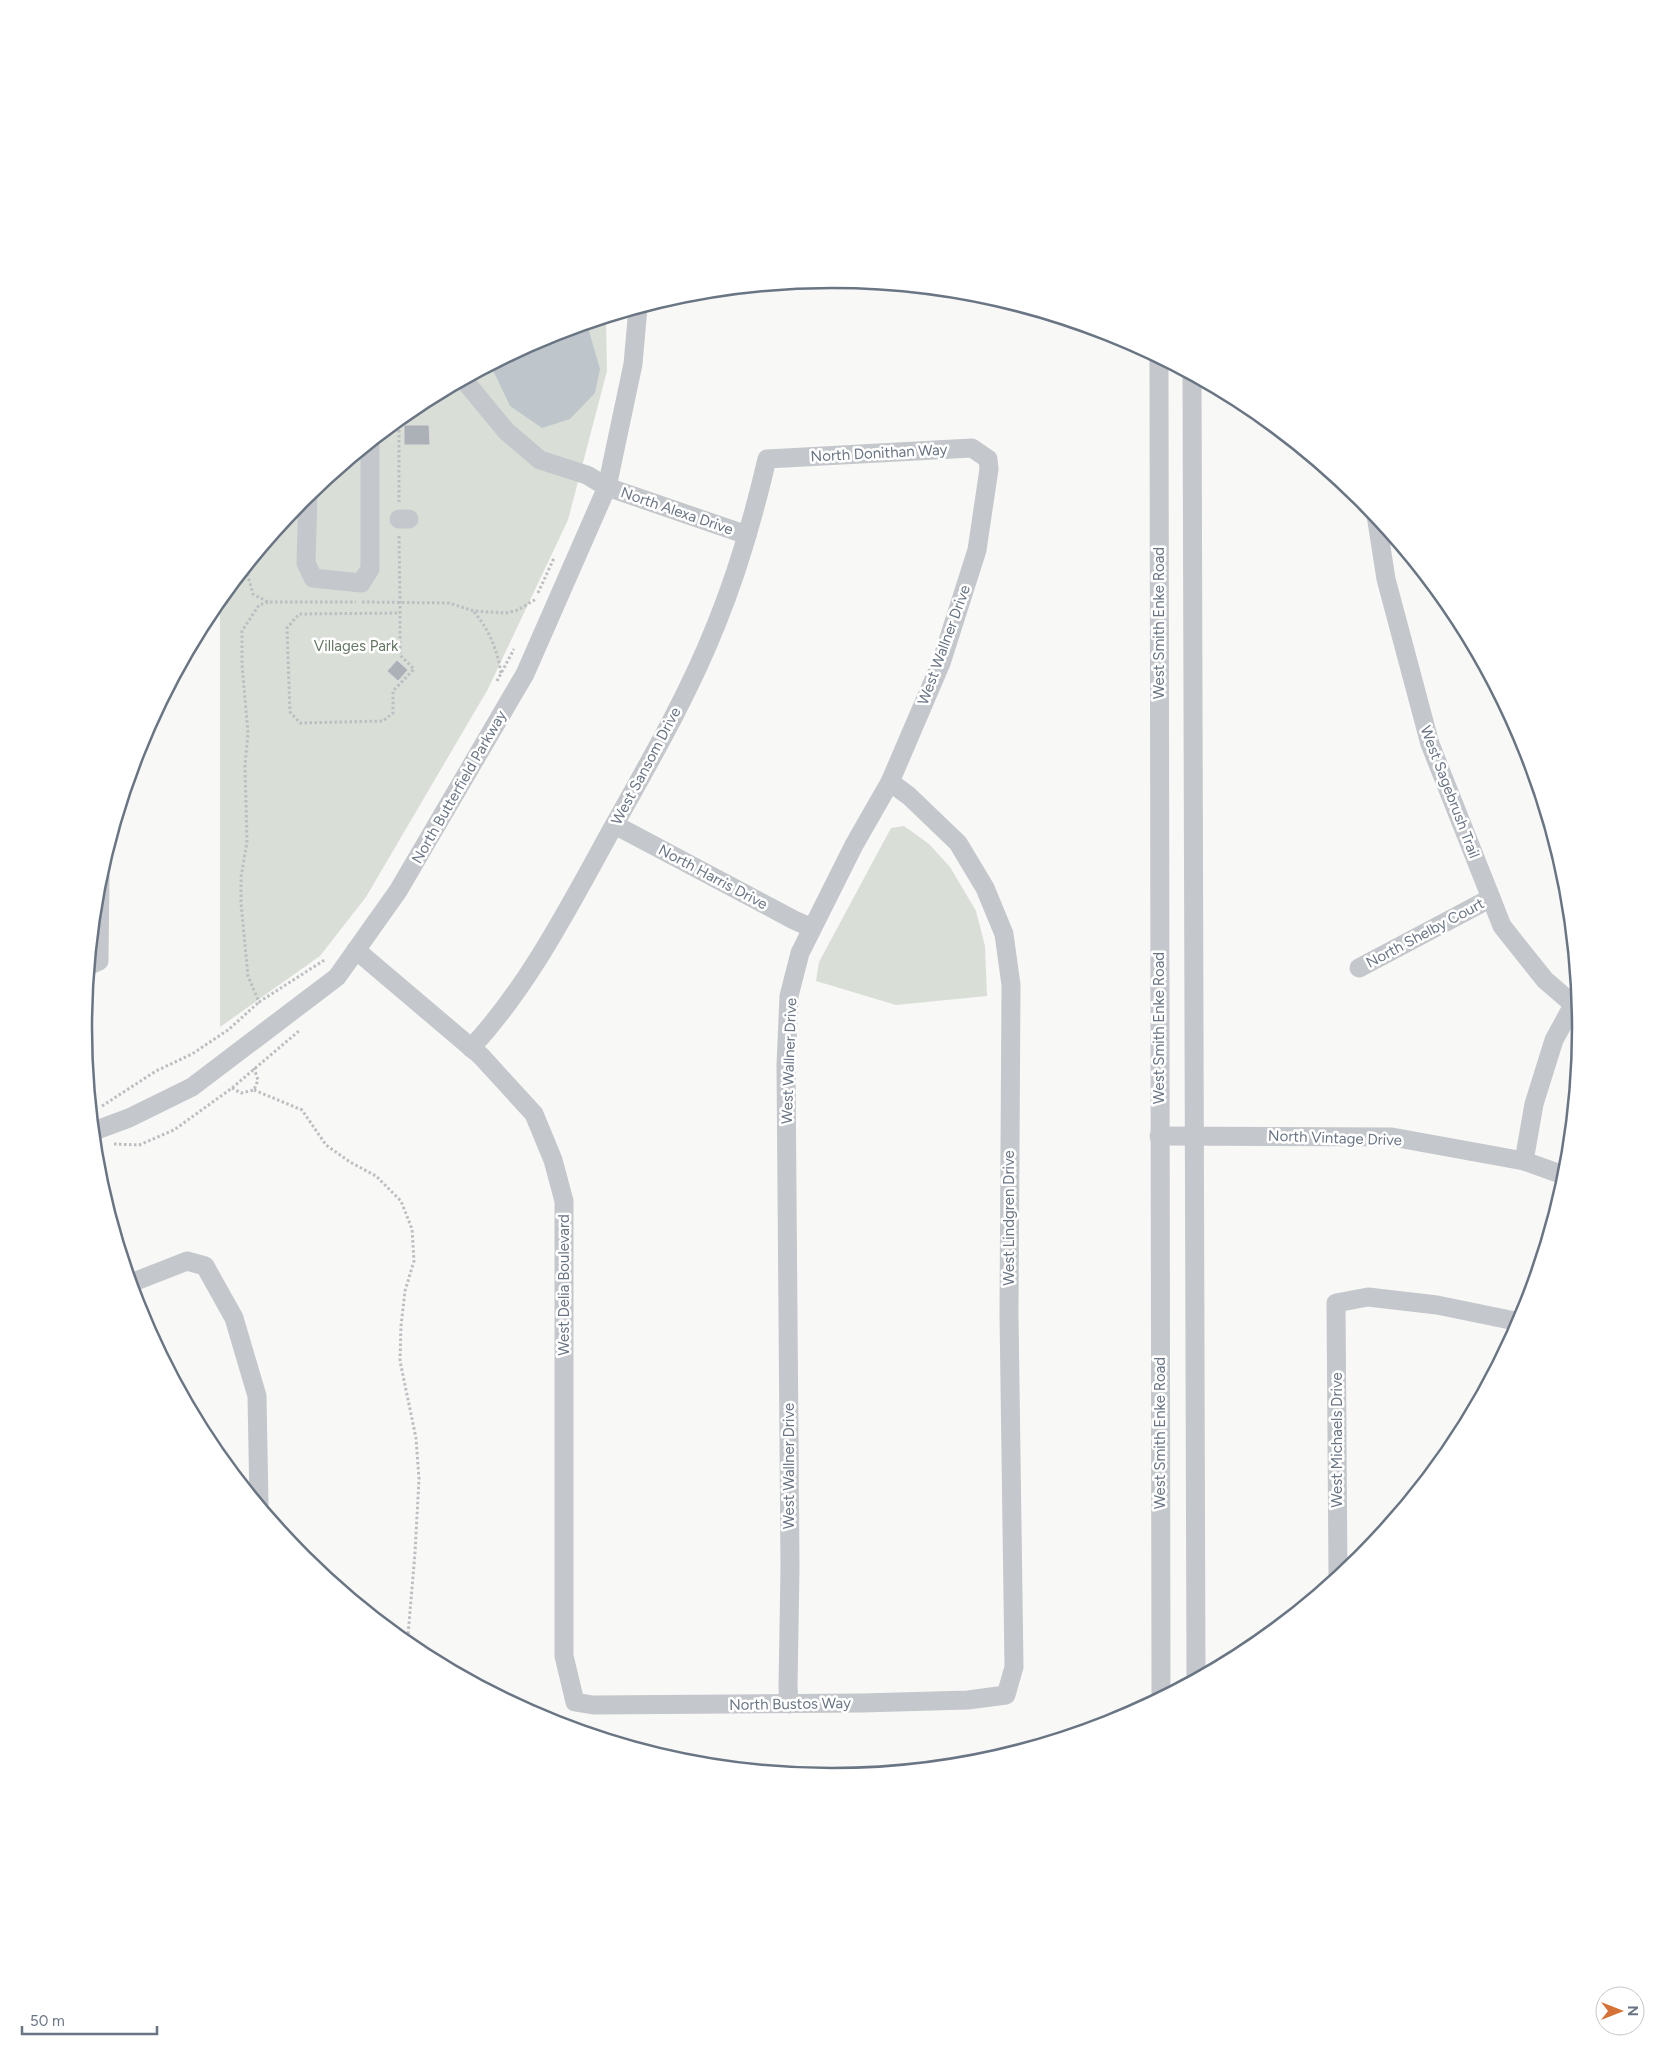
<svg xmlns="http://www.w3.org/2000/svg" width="1665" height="2056" font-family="Figtree,sans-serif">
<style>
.green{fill:#d9dfd7}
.water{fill:#bec6cc}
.building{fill:#acb1b8;stroke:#dadad8}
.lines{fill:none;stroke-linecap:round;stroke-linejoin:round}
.path{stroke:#bcbec1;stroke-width:3;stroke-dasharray:2.5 2.5;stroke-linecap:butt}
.minor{stroke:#c4c7cb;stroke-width:19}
.labels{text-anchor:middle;stroke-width:5;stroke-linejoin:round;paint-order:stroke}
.street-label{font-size:15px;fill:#6a7584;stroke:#fff}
.park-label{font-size:15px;fill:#657764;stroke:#fff}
.rim{fill:none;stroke:#6a7584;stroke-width:2.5}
</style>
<rect width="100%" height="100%" fill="#f8f8f6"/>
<g class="green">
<polygon points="606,318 607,371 568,520 488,689 366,897 320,956 220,1027 220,600 303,498 417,405 546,336"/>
<polygon points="904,826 929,844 950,867 976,911 985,946 987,996 896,1005 816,981 819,962 891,828"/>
</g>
<polygon class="water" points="587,324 600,369 595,393 570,419 542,428 510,406 491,366 546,336"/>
<g class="building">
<polygon points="404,425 429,425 430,445 404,445"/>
<polygon points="397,660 408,670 398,681 387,671"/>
</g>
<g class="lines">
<g class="path">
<polyline points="399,420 399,502"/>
<polyline points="399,536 400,603 400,655 414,669 393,691 393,713 383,721 300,723 290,712 287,628 299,614 400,613"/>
<polyline points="246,569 253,594 268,602 356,602"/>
<polyline points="538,593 554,558"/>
<polyline points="268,602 259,605 242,631 242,665 248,733 245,765 247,842 241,877 241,903 248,976 259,1002 326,959"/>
<polyline points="362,602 449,603 474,611 506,613 518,610 536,599"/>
<path d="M 474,612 C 489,629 498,651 501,674"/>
<polyline points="497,681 514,649"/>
<polyline points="232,1088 241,1093 254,1090 258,1080 254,1068"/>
<polyline points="254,1090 302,1110 326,1145 350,1162 376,1176 401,1201 412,1229 414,1261 405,1291 401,1326 400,1361 416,1438 419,1479 415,1553 408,1635 409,1644"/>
<polyline points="102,1106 156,1071 192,1054 228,1030 259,1002"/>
<polyline points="114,1144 139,1145 174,1130 232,1088 300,1030"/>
</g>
<g class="minor">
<polyline points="1159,358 1161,1697"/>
<polyline points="1192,375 1196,1679"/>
<polyline points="464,380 506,431 540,460 587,475 607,487 747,535"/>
<polyline points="308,495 306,563 313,578 361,583 370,569 370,444"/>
<polyline points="1376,515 1386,579 1430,744 1491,898 1502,926 1545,980 1574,1005 1579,1007"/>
<polyline points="399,519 409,519"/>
<polyline points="615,825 794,920 812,928"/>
<polyline points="356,950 481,1056 534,1114 553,1160 564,1201 564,1656 575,1702 593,1705 862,1703 968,1700 1006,1695 1014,1667 1009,1314 1011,985 1004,934 985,888 958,843 909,796 890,782"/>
<polyline points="90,965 99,961 100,876"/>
<polyline points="1359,968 1491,898"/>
<path d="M 471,1048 C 525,990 563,918 601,849 C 641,776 685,703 716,625 C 738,571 754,515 767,459 L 972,448 L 988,459 L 989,469 L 977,550 L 941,663 L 890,782 L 854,845 L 800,953 L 789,996 L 786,1065 L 790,1568 L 788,1687 L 789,1704"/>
<polyline points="94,1131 129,1118 192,1087 337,977 398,891 525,674 607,487 633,364 638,308"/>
<polyline points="1159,1136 1392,1137 1524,1161 1566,1176"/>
<polyline points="1524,1161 1534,1104 1554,1040 1578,996"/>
<polyline points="131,1283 187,1261 205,1266 234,1318 257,1396 259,1504"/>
<polyline points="1338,1577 1336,1303 1368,1297 1437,1305 1520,1322"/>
</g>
</g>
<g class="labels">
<g class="street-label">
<text transform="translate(879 453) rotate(-3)" y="5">North Donithan Way</text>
<text transform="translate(677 511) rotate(19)" y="5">North Alexa Drive</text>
<text transform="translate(1159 623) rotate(-90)" y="5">West Smith Enke Road</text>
<text transform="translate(944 645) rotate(-70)" y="5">West Wallner Drive</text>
<text transform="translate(646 766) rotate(-62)" y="5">West Sansom Drive</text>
<text transform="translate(459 787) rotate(-60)" y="5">North Butterfield Parkway</text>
<text transform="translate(1450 792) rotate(69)" y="5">West Sagebrush Trail</text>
<text transform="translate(713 877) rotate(28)" y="5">North Harris Drive</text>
<text transform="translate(1425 933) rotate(-28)" y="5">North Shelby Court</text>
<text transform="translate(1159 1028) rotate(-90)" y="5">West Smith Enke Road</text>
<text transform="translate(789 1061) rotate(-88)" y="5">West Wallner Drive</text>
<text transform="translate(1335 1138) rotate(2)" y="5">North Vintage Drive</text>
<text transform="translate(1009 1218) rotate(-90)" y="5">West Lindgren Drive</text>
<text transform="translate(564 1285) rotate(-90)" y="5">West Delia Boulevard</text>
<text transform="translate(1160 1433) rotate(-90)" y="5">West Smith Enke Road</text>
<text transform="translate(1337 1440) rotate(-90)" y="5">West Michaels Drive</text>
<text transform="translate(789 1466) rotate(-90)" y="5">West Wallner Drive</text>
<text transform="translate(790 1704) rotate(-1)" y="5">North Bustos Way</text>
</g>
<g class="park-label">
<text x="356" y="651">Villages Park</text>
</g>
</g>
<path d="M0 0H1665V2056H0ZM92 1028a740 740 0 1 1 1480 0a740 740 0 1 1-1480 0Z" fill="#fff" fill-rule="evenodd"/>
<path class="rim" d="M92 1028a740 740 0 1 1 1480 0a740 740 0 1 1-1480 0Z"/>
<g transform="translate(1620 2011) rotate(90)"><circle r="24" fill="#ffffff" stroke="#c3c8ce"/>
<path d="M0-4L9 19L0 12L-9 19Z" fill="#d67238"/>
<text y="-8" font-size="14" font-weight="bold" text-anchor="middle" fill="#6a7584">N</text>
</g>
<path d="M22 2026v8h135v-8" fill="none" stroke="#6a7584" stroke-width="2.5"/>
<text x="30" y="2026" font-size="15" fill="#6a7584" stroke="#ffffff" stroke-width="4" paint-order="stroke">50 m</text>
</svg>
